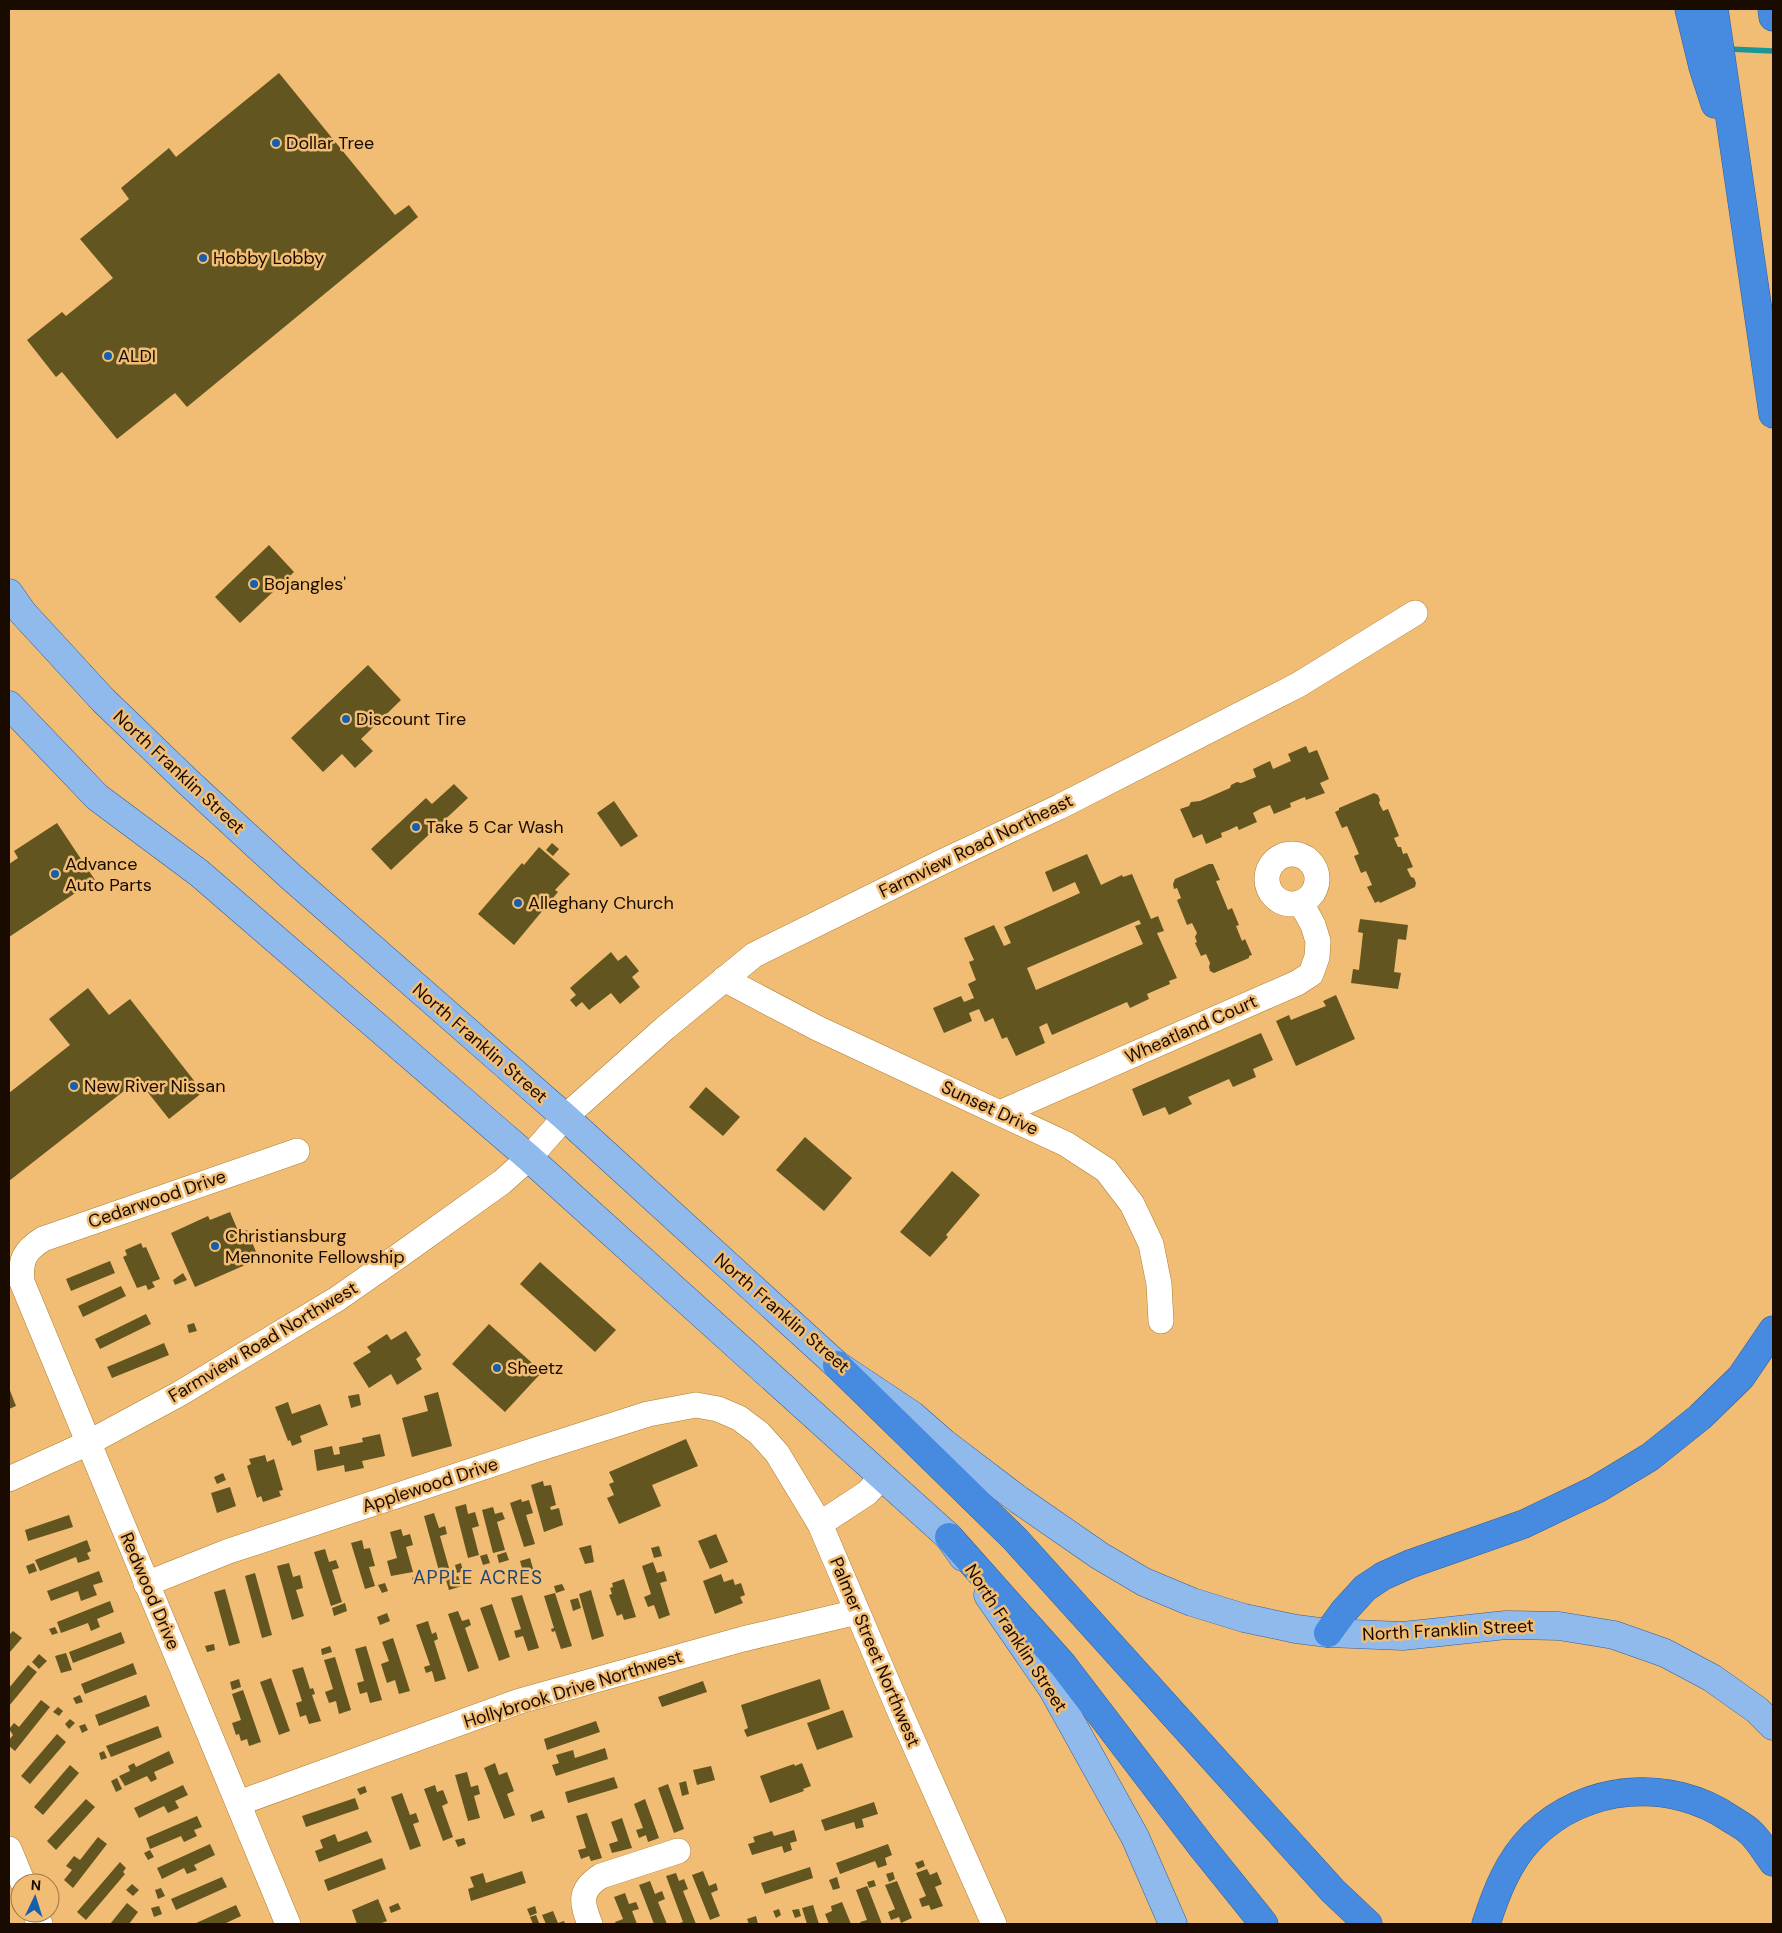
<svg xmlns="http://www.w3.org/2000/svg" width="1782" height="1933" font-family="'DM Sans',sans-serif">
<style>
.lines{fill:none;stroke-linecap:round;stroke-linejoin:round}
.stream{stroke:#199797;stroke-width:5.5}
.building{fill:#63551f;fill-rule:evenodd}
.minor-casing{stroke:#ad7d31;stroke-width:26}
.major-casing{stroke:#365e92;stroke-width:29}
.highway-casing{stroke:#365e92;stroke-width:29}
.minor{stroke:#fff;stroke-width:25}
.major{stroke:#90b9ec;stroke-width:28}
.highway{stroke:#468be0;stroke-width:28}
.poi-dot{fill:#165eae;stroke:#f1bd74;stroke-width:2}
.labels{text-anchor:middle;stroke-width:5;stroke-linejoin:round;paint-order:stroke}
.poi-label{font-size:18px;fill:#190b00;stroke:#f1bd74;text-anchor:start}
.street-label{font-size:18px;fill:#190b00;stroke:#f1bd74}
.neighbourhood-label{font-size:19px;letter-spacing:1px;fill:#1a4579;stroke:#f1bd74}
</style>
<rect width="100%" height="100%" fill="#f1bd74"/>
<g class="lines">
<polyline class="stream" points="1728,49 1773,51"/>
</g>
<g class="building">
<polygon points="279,73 395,215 409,205 418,217 187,407 175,393 117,439 62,372 56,377 27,340 62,312 66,316 113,278 80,239 129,199 121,188 169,148 176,157"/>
<polygon points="269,545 294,572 240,623 215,597"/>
<polygon points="368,665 401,700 361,739 373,751 355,768 342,754 323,772 291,738"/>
<polygon points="1306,746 1309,753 1317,750 1329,779 1320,783 1325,793 1306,800 1305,797 1290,803 1291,807 1274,814 1270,805 1260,809 1253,813 1257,822 1239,830 1237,826 1229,830 1221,833 1222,837 1206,844 1202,834 1193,838 1180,809 1189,806 1191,802 1200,801 1230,788 1231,785 1237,782 1241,783 1256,777 1253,769 1270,761 1273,769 1291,761 1288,754"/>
<polygon points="454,784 468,798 391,870 371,849 426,798 432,804"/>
<polygon points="1374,793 1378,795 1380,800 1379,803 1383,811 1388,809 1399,836 1394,838 1398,847 1401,847 1403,854 1407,853 1413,867 1407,869 1411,877 1414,878 1416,883 1415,887 1380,903 1379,901 1375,903 1367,887 1372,885 1366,871 1361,873 1354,856 1359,854 1347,826 1342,828 1335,812 1339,810 1339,808"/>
<polygon points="614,801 638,836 621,847 597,813"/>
<polygon points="57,823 95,880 9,937 9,864 18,858 14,851"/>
<polygon points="552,843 559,849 553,856 546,850"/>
<polygon points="539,847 570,874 555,890 558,892 514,945 478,914 522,863 524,865"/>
<path d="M 1087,854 L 1101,885 L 1122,875 L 1123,877 L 1132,874 L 1151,919 L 1158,916 L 1164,931 L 1157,933 L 1177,978 L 1169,981 L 1170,984 L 1147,994 L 1149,999 L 1130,1008 L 1127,1002 L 1052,1035 L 1047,1023 L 1039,1027 L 1045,1043 L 1016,1056 L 1007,1037 L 1002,1039 L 993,1018 L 985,1022 L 979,1009 L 969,1013 L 972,1021 L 944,1033 L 933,1008 L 961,996 L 964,1002 L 974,998 L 968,984 L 976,980 L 969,962 L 974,960 L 964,938 L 994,925 L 1004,946 L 1011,943 L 1004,927 L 1080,893 L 1075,882 L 1053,892 L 1045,872 ZM 1139,920 L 1141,924 L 1135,926 L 1143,944 L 1036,990 L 1027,968 Z"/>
<polygon points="1209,864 1213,864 1220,880 1216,881 1228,910 1232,908 1239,925 1236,926 1242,941 1245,939 1252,955 1249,956 1249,958 1214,973 1210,971 1209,967 1210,963 1206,954 1201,956 1195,943 1197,942 1195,937 1197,933 1192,923 1187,925 1177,900 1181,898 1177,888 1174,889 1173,884 1175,879"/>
<polygon points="1360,919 1408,925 1406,940 1398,939 1394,972 1401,973 1398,989 1351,983 1353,969 1359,970 1363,933 1358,932"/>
<polygon points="611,952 618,961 626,955 639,971 632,977 640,987 620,1004 611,993 589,1010 582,1002 576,1007 570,1000 576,995 570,988"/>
<polygon points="88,988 109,1015 130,999 203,1092 169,1119 138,1080 9,1181 9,1093 70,1045 49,1019"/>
<polygon points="1336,995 1355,1039 1296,1066 1276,1021 1289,1015 1291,1020 1308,1013 1326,1006 1323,1001"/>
<polygon points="1261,1033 1273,1060 1253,1069 1256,1077 1233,1087 1229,1079 1188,1097 1192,1104 1169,1115 1165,1107 1143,1116 1132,1089"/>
<polygon points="706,1087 740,1117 723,1136 689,1107"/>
<polygon points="805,1137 852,1178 824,1211 776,1170"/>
<polygon points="952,1171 980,1195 946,1235 948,1237 930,1257 900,1232"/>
<polygon points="230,1212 239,1233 247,1230 259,1259 195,1287 171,1233 208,1216 210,1220"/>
<polygon points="141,1243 143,1248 146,1247 160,1279 152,1282 155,1287 148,1290 146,1285 137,1288 123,1257 127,1255 125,1250"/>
<polygon points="110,1261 115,1273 71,1291 66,1279"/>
<polygon points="540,1262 616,1330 595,1352 520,1284"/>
<polygon points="183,1273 187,1280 175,1285 173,1280"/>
<polygon points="121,1286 126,1296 83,1317 78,1306"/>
<polygon points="146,1314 151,1324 100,1349 95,1339"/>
<polygon points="194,1323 197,1331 189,1333 187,1325"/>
<polygon points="489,1324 542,1372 505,1412 452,1364"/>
<polygon points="406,1331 421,1355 416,1359 422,1369 397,1385 391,1374 369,1388 353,1363 371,1352 367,1347 387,1334 391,1340"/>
<polygon points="164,1343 169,1355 112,1378 107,1367"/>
<polygon points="9,1388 16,1406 9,1409"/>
<polygon points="438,1392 452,1446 412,1457 402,1418 428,1411 424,1396"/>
<polygon points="359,1394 361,1405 351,1408 348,1396"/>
<polygon points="288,1402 292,1414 320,1404 328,1425 300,1436 302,1442 292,1446 290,1440 288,1441 275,1407"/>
<polygon points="380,1434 385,1456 362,1461 364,1468 345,1472 344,1465 317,1471 314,1450 332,1446 334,1455 340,1454 339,1447 363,1442 362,1438"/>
<polygon points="686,1439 698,1466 652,1485 661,1506 619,1524 607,1498 614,1495 609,1484 614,1482 609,1472"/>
<polygon points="265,1455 267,1462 274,1459 283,1490 279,1491 281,1496 263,1502 261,1496 257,1498 247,1466 251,1464 249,1459"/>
<polygon points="223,1473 226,1480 217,1484 214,1477"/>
<polygon points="543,1481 544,1486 551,1485 556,1505 550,1507 551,1510 559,1508 563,1525 544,1532 531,1485"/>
<polygon points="230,1487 236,1506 217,1513 211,1493"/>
<polygon points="521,1499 522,1502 529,1500 533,1513 526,1515 535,1544 524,1547 510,1503"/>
<polygon points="466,1504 468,1514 475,1512 479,1526 472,1528 479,1555 468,1558 455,1507"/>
<polygon points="493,1507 495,1514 502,1512 505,1519 497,1522 505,1550 493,1553 482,1510"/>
<polygon points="434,1513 439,1528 445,1526 447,1534 440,1536 449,1568 439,1571 424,1516"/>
<polygon points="69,1515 73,1527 28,1541 25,1530"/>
<polygon points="401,1529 403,1536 410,1534 413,1545 406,1547 413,1572 391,1576 387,1561 397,1558 390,1532"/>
<polygon points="716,1534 728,1562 710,1569 698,1541"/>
<polygon points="87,1540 91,1551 87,1553 90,1559 78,1563 76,1557 40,1571 35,1560"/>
<polygon points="362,1540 364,1549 370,1548 375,1566 369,1567 375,1586 365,1589 351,1543"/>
<polygon points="591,1545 594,1562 585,1564 579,1548"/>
<polygon points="659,1546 662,1556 654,1558 651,1548"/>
<polygon points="325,1549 329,1562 336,1560 339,1568 332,1570 342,1602 331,1606 314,1552"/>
<polygon points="506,1552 509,1560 499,1563 497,1555"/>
<polygon points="487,1554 490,1563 483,1565 480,1556"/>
<polygon points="530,1558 534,1572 524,1575 520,1561"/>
<polygon points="653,1562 657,1573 664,1571 667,1581 660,1583 670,1615 659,1619 654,1605 648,1607 644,1597 651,1594 642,1566"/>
<polygon points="34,1563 37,1571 29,1574 26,1566"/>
<polygon points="289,1563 293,1577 300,1575 303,1588 296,1590 304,1616 292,1620 277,1566"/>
<polygon points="461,1563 463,1571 457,1573 455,1565"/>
<polygon points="99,1571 103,1582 93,1585 97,1595 81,1601 78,1591 51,1601 47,1591"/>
<polygon points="255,1573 272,1635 262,1638 245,1576"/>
<polygon points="721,1574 724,1582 733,1579 735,1585 741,1583 745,1595 740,1597 743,1603 715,1614 703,1581"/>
<polygon points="418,1575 420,1582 414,1584 412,1578"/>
<polygon points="458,1576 462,1586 449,1590 446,1580"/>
<polygon points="624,1579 636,1617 624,1620 622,1614 617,1616 609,1595 612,1594 610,1588 613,1587 612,1583"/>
<polygon points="385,1583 388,1591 382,1593 378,1585"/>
<polygon points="562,1584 565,1590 556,1593 554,1586"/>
<polygon points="225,1589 240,1643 229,1646 214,1592"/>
<polygon points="591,1590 604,1636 592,1640 579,1594"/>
<polygon points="555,1593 572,1646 561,1649 555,1631 552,1632 551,1629 554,1628 544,1596"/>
<polygon points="522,1595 539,1648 528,1651 523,1636 516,1638 514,1631 521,1629 511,1598"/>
<polygon points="578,1598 581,1608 573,1611 570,1600"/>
<polygon points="110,1601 114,1612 97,1619 100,1627 91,1631 88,1623 61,1633 57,1622"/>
<polygon points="345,1603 347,1611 334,1616 332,1608"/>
<polygon points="492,1604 510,1657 499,1661 480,1608"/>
<polygon points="458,1611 462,1621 469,1619 471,1625 465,1628 479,1668 468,1672 448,1614"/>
<polygon points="387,1613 390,1621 380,1625 377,1617"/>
<polygon points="428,1621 432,1634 436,1632 438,1639 434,1641 446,1679 435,1682 432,1671 426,1673 424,1667 430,1665 416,1625"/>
<polygon points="55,1627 58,1633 52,1635 49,1629"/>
<polygon points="13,1631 22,1638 9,1653 9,1635"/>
<polygon points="121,1632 125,1643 73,1663 69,1652"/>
<polygon points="393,1638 410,1691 399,1694 395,1680 387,1683 381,1664 389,1661 382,1642"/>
<polygon points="214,1644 215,1650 207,1652 205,1646"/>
<polygon points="330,1646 332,1652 322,1655 321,1649"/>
<polygon points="366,1646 382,1700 370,1703 367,1692 360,1694 357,1683 364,1681 355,1649"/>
<polygon points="66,1653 72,1670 61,1673 55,1656"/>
<polygon points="39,1654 47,1661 39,1669 32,1662"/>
<polygon points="335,1657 351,1710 339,1714 336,1701 329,1703 325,1692 333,1689 324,1660"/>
<polygon points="133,1663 137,1674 85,1694 81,1684"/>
<polygon points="28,1665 37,1672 9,1706 9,1688"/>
<polygon points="303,1667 310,1689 313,1688 315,1694 312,1695 321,1721 309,1724 306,1715 300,1717 296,1703 302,1701 292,1670"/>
<polygon points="271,1678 290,1731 279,1735 260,1682"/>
<polygon points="239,1679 241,1687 232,1690 230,1682"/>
<polygon points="820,1679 830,1709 747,1737 744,1730 748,1728 741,1705"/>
<polygon points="703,1681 707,1692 662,1707 658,1697"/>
<polygon points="243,1690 261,1742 249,1746 247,1739 241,1741 239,1734 236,1735 232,1723 241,1720 232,1694"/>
<polygon points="80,1695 83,1702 76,1704 73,1698"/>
<polygon points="146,1695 150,1706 99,1726 95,1715"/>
<polygon points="41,1700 50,1707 15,1751 9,1746 9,1740 13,1735 9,1729 14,1723 19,1727"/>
<polygon points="58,1707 63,1711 59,1716 53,1712"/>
<polygon points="843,1710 853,1737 817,1750 807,1723"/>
<polygon points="70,1719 75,1723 69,1729 65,1724"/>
<polygon points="596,1721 600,1732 547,1750 544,1739"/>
<polygon points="85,1724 88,1730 82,1733 79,1726"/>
<polygon points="158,1726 162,1737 111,1757 106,1746"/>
<polygon points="57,1734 66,1742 30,1784 21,1776"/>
<polygon points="605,1748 608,1759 556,1776 552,1765 559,1763 556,1755 573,1750 575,1758"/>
<polygon points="104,1751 107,1758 101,1760 99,1753"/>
<polygon points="169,1751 174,1763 154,1772 157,1779 151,1782 147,1776 125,1786 119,1776 130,1771 128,1766 134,1763 136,1767"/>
<polygon points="495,1763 499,1775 507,1772 514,1791 507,1794 515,1815 504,1819 484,1768"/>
<polygon points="802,1763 811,1786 803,1789 804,1791 770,1803 760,1776 794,1764 795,1766"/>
<polygon points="70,1765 79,1773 43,1815 34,1807"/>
<polygon points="711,1766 715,1780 697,1785 693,1770"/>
<polygon points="467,1772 471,1787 478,1785 480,1794 474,1796 480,1818 468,1821 455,1775"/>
<polygon points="614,1777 618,1788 568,1803 565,1792"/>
<polygon points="117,1778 122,1789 116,1792 111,1781"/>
<polygon points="686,1781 689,1794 682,1796 679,1783"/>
<polygon points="668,1784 684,1829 674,1833 658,1788"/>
<polygon points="183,1785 188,1795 175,1801 179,1808 168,1813 164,1806 139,1818 134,1808"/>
<polygon points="435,1785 437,1792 443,1790 448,1803 442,1806 453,1837 443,1841 424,1789"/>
<polygon points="365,1786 367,1792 360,1795 357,1789"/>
<polygon points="402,1793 410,1815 416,1813 419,1822 413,1824 421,1846 410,1850 391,1797"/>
<polygon points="355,1798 359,1809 306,1827 302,1816"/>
<polygon points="86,1799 95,1807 56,1850 47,1841"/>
<polygon points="645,1799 659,1838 648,1842 646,1835 639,1838 636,1830 643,1828 634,1804"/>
<polygon points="874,1802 878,1814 862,1819 864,1827 856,1829 854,1822 825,1831 821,1820"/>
<polygon points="542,1810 545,1818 532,1822 530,1815"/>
<polygon points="587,1813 602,1858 591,1861 589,1856 581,1859 578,1850 586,1848 576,1816"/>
<polygon points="197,1816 202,1827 194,1830 197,1836 184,1842 181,1836 150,1849 146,1838"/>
<polygon points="622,1818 632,1848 612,1853 609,1844 618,1841 611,1822"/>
<polygon points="794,1830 797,1841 790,1843 792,1850 784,1853 782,1846 752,1855 748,1844 755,1842 753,1837 772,1831 774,1836"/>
<polygon points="367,1831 372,1842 319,1862 315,1851 323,1848 320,1840 335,1834 338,1842"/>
<polygon points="98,1837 107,1844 73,1888 64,1880 72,1870 66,1866 74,1856 80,1860"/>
<polygon points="464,1838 466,1844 458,1847 455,1840"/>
<polygon points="210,1844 215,1855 194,1865 197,1870 187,1874 184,1868 162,1879 157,1868"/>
<polygon points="888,1844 892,1855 885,1858 887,1865 878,1868 875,1861 840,1874 836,1863"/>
<polygon points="150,1850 154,1857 148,1860 144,1853"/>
<polygon points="382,1858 386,1869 328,1891 324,1880"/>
<polygon points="923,1860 925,1866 918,1869 915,1863"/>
<polygon points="120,1862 126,1868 123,1872 125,1874 86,1920 77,1912"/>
<polygon points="810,1867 813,1878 765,1894 761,1883"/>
<polygon points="927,1869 930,1875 937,1872 942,1884 935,1887 943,1906 931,1910 929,1905 922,1907 919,1899 926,1896 916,1873"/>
<polygon points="522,1871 526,1883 471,1901 468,1889 474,1887 470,1877 483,1873 486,1883"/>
<polygon points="703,1871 709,1886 716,1883 718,1890 711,1893 720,1916 710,1920 692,1875"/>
<polygon points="893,1872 895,1879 889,1882 886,1874"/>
<polygon points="676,1873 679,1881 684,1879 688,1889 683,1891 696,1924 676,1924 683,1922 666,1876"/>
<polygon points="222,1877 227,1887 176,1910 171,1899"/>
<polygon points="837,1877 840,1888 833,1890 829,1880"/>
<polygon points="874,1880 876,1886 869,1888 867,1882"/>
<polygon points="650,1881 655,1894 662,1891 665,1899 658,1902 667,1924 654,1924 639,1885"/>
<polygon points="897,1881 912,1918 901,1923 899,1917 891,1920 888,1912 895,1909 885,1885"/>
<polygon points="132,1884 139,1890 133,1896 126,1890"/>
<polygon points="867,1886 868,1888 882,1924 861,1924 860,1922 867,1920 856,1890"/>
<polygon points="161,1888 165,1896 158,1899 155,1890"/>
<polygon points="625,1893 629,1904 636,1902 639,1909 632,1911 637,1924 616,1924 615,1922 623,1919 614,1897"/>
<polygon points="378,1899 387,1921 379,1924 357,1924 352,1910"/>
<polygon points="842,1902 851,1924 829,1924 825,1914 832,1911 831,1906"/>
<polygon points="127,1903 138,1912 129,1924 110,1924"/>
<polygon points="398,1903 401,1909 391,1913 389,1907"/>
<polygon points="236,1905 241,1916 224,1924 194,1924"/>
<polygon points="813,1905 819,1924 807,1924 802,1908"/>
<polygon points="159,1906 162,1914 154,1917 151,1908"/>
<polygon points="535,1906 537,1913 530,1916 527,1909"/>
<polygon points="779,1909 781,1915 776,1918 773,1911"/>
<polygon points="799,1909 801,1916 795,1918 792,1910"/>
<polygon points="553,1911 558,1923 564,1921 565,1924 546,1924 542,1915"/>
<polygon points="536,1915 539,1923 533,1924 530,1917"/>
<polygon points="756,1916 758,1924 749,1924 747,1919"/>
</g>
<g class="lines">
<g class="minor-casing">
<g id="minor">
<circle cx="1292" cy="879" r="25"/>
<polyline points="724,979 817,1028 1066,1144 1106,1170 1132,1204 1151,1244 1159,1284 1161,1321"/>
<polyline points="1000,1113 1297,983 1311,974 1317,957 1318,941 1313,925 1301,903"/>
<polyline points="9,1479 88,1443 179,1394 337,1299 400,1255 502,1182 529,1158 565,1117 665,1028 754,955 942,862 1059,807 1298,685 1415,613"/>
<polyline points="820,1524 867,1493 882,1477"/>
<polyline points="146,1584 229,1551 538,1449 648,1414 696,1405 718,1409 739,1418 759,1433 777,1453 820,1524 900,1712 994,1924"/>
<polyline points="239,1803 520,1701 743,1639 857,1612"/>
<polyline points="9,1849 23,1883"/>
<polyline points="35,1913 40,1924"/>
<path d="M 288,1924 L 22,1282 C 20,1260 24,1251 43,1239 L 297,1151"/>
<path d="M 590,1924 C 581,1902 579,1890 601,1876 L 678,1851"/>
</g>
</g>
<g class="major-casing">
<g id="major">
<polyline points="9,593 23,613 103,700 188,782 290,876 565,1117 837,1365 912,1415 944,1443 1019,1500 1100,1556 1144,1582 1192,1602 1244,1618 1296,1629 1328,1633 1403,1636 1506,1625 1559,1626 1614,1635 1665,1653 1712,1678 1757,1710 1773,1726"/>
<polyline points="9,705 97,797 199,873 529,1158 949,1537 963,1557"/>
<polyline points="988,1595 1052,1688 1135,1837 1173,1924"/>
</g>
</g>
<g class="highway-casing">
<g id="highway">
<polyline points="1689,9 1703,67 1715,104"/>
<polyline points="1714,9 1773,414"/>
<polyline points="1772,9 1773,17"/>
<polyline points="837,1365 1015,1539 1333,1891 1368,1924"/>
<polyline points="949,1537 1063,1665 1202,1847 1264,1924"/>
<polyline points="1328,1633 1344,1611 1365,1588 1383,1576 1410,1564 1524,1524 1597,1489 1650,1457 1700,1417 1741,1377 1773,1330"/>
<path d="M 1486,1924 C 1496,1893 1508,1861 1532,1837 C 1584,1784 1670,1777 1731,1819 C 1737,1823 1745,1827 1750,1832 C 1759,1840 1766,1853 1773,1862"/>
</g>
</g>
<use href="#minor" class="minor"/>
<use href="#major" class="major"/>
<use href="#highway" class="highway"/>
</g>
<g class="poi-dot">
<circle cx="276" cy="143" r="5"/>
<circle cx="203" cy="258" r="5"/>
<circle cx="108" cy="356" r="5"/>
<circle cx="254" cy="584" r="5"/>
<circle cx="346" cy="719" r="5"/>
<circle cx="416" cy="827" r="5"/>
<circle cx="55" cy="874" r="5"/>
<circle cx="518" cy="903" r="5"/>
<circle cx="74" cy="1086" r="5"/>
<circle cx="215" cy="1246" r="5"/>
<circle cx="497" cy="1368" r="5"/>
</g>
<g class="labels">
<g class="poi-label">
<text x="286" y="149">Dollar Tree</text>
<text x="213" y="264">Hobby Lobby</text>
<text x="118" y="362">ALDI</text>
<text x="264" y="590">Bojangles'</text>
<text x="356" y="725">Discount Tire</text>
<text x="426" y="833">Take 5 Car Wash</text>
<text x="65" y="870">Advance<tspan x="65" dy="21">Auto Parts</tspan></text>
<text x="528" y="909">Alleghany Church</text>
<text x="84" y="1092">New River Nissan</text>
<text x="225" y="1242">Christiansburg<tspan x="225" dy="21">Mennonite Fellowship</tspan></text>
<text x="507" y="1374">Sheetz</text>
</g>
<g class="street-label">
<text transform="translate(179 772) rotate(43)" y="6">North Franklin Street</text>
<text transform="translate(976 846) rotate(-26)" y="6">Farmview Road Northeast</text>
<text transform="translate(1191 1029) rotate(-24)" y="6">Wheatland Court</text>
<text transform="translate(480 1043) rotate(41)" y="6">North Franklin Street</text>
<text transform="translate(990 1108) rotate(25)" y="6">Sunset Drive</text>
<text transform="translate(157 1199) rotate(-19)" y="6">Cedarwood Drive</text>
<text transform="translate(782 1313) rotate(41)" y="6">North Franklin Street</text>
<text transform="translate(263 1342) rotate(-31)" y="6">Farmview Road Northwest</text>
<text transform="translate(430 1485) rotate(-18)" y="6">Applewood Drive</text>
<text transform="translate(150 1591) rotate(67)" y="6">Redwood Drive</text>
<text transform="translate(1448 1630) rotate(-3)" y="6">North Franklin Street</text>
<text transform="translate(1016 1638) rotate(57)" y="6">North Franklin Street</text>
<text transform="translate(875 1652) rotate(67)" y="6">Palmer Street Northwest</text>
<text transform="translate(573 1689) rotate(-17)" y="6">Hollybrook Drive Northwest</text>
</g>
<g class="neighbourhood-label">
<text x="478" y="1584">APPLE ACRES</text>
</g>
</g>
<rect width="1782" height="1933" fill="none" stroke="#190b00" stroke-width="20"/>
<g transform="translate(35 1898) rotate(4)"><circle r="24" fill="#f1bd74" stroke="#9b7646"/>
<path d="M0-4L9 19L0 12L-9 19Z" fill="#165eae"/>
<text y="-8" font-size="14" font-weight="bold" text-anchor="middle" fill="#190b00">N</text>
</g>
</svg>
